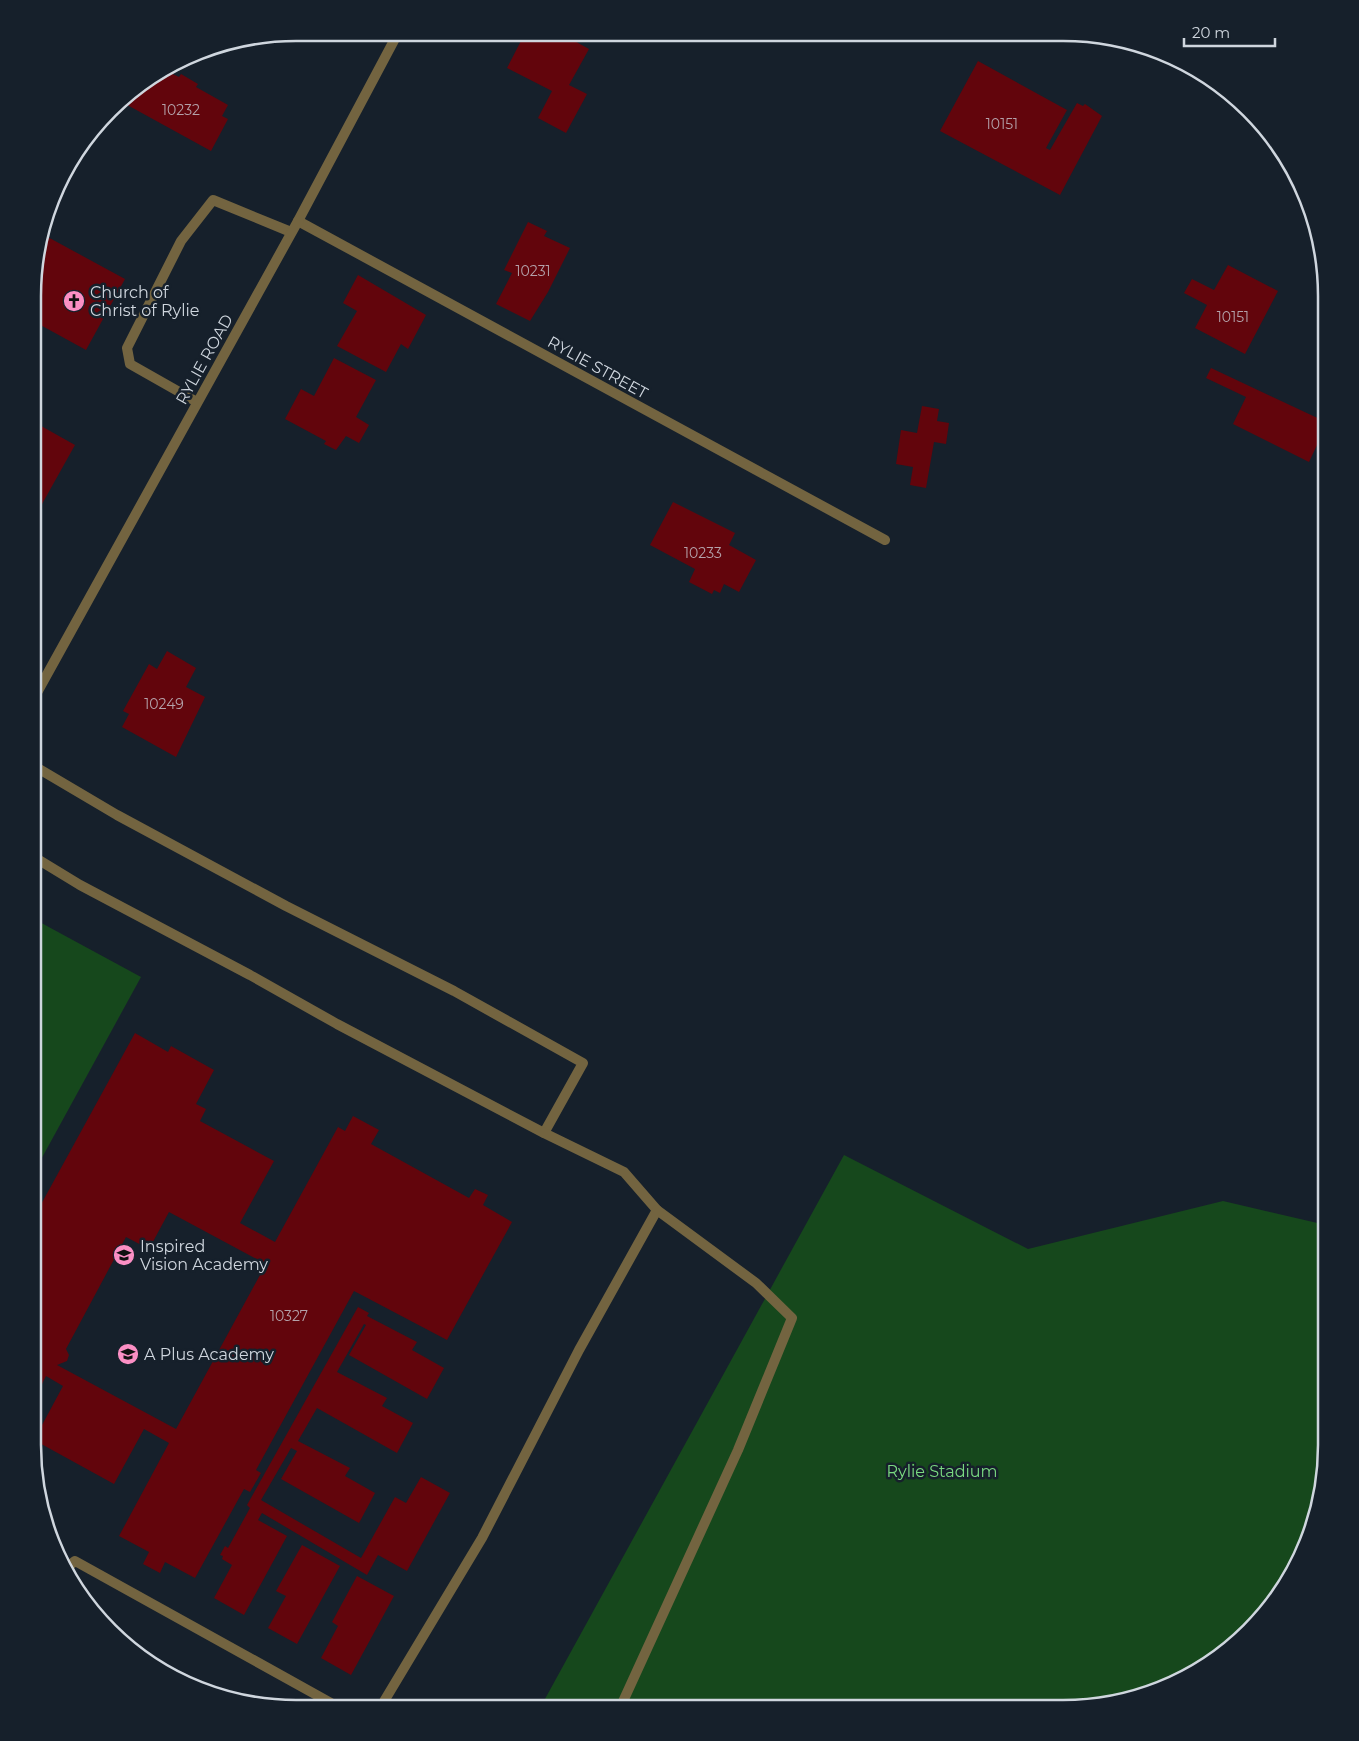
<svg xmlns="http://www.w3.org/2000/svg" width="1359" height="1741" font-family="Montserrat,sans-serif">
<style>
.green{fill:#16481c}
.building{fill:#62050c;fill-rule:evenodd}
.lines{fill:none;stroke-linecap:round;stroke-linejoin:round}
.service{stroke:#736440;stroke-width:10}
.minor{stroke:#736440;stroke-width:10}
.tertiary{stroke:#736440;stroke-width:10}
.labels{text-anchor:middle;stroke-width:5;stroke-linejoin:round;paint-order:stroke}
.number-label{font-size:14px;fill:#b4a2aa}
.poi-label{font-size:16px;fill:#cfd6de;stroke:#16202b;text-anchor:start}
.street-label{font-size:16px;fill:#cfd6de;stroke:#16202b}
.park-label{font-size:16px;fill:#7ada81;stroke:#16202b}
.rim{fill:none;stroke:#cfd6de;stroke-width:2.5}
</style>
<rect width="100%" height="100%" fill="#16202b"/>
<g class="green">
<polygon points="34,919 141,977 33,1174"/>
<polygon points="844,1155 1028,1249 1223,1201 1326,1225 1326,1461 1313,1529 1282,1591 1249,1631 1194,1673 1131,1699 1079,1708 540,1708"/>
</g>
<g class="building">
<polygon points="510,33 560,33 589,49 569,85 587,94 566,133 538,118 552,91 507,68 522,39"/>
<polygon points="978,61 1067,110 1046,148 1050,150 1077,103 1083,106 1085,104 1102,116 1060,195 940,131"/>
<polygon points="168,72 179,77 181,74 198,84 196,87 228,105 222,116 228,119 211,151 120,101 123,98"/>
<polygon points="528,222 547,231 544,236 570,248 548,292 530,321 496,304 512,273 504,270"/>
<polygon points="44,235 125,279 86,350 35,322 35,262"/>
<polygon points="1228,265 1278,291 1245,354 1195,328 1207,305 1184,293 1192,279 1214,290"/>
<polygon points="358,275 426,315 408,349 401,344 386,372 337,346 357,311 343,303"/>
<polygon points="334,358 376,380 356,417 369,425 359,443 346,436 336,450 324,444 326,441 285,419 301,389 314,396"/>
<polygon points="1211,368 1326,422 1326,426 1309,462 1233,424 1246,397 1206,378"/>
<polygon points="922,406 939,409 937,421 949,423 946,444 934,442 926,488 910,485 913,467 896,464 901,430 917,433"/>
<polygon points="34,422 75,445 37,513 34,511"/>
<polygon points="673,502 735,533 729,545 756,560 739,592 724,584 720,593 714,590 712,594 689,582 695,569 650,545"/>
<polygon points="167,651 196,668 186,687 205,697 176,757 122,727 129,714 123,711 149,664 157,669"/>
<path d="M 135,1033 L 168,1052 L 171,1046 L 214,1070 L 196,1104 L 206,1109 L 200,1121 L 274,1161 L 240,1223 L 275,1242 L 338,1127 L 345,1131 L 353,1116 L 379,1130 L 371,1144 L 469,1198 L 475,1189 L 488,1195 L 483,1205 L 512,1222 L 447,1340 L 354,1291 L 256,1470 L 261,1473 L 250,1492 L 244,1489 L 195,1578 L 165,1562 L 160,1573 L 143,1564 L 149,1552 L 119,1536 L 169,1443 L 144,1429 L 114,1484 L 34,1440 L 63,1386 L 46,1376 L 36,1396 L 33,1394 L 33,1219 ZM 169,1212 L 266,1264 L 176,1429 L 57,1365 L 67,1361 L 69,1355 L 66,1349 L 126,1237 L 149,1249 Z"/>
<polygon points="358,1307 369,1313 367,1316 417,1342 412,1350 444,1368 427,1399 349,1355 366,1325 364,1324 337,1372 387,1398 382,1406 413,1423 397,1453 317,1408 298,1441 350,1468 345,1476 375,1493 359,1523 281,1479 297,1451 291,1448 261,1500 361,1558 395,1497 406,1503 421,1477 450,1493 407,1571 378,1555 367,1575 262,1513 258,1520 287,1536 244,1615 214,1598 232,1565 222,1559 223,1556 220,1555 225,1546 228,1548 250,1508 247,1505"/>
<polygon points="302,1545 340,1566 297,1644 268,1628 286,1596 276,1591"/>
<polygon points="357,1576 394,1596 351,1675 321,1658 338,1626 332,1622"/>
</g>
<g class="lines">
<g class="service">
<polyline points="197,402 130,364 127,348 181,241 213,200 291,232"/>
<polyline points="34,766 117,815 286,906 454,991 583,1063 544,1133"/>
<polyline points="34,857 80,885 250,975 337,1024 544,1133 624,1172 657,1210"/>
<polyline points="65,1569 75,1561 340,1708"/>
<polyline points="380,1708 482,1538 579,1350 657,1210 756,1283 792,1318 738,1450 620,1708"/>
</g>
<polyline class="minor" points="298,221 885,540"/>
<polyline class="tertiary" points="34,698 298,221 398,33"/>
</g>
<defs>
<g id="church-disc" transform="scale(1.125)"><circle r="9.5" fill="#fb8fc4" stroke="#16202b"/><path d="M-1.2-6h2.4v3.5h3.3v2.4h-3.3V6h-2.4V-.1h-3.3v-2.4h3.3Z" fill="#111"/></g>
<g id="school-disc" transform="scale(1.125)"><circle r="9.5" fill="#fb8fc4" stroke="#16202b"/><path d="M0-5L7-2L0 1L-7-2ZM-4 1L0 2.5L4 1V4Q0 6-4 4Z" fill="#111"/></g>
</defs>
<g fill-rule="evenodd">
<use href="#church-disc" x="74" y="301"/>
<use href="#school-disc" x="124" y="1255"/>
<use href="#school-disc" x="128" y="1354"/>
</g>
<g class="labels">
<g class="number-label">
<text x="181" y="115">10232</text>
<text x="1002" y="129">10151</text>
<text x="533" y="276">10231</text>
<text x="1233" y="322">10151</text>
<text x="703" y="558">10233</text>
<text x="164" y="709">10249</text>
<text x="289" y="1321">10327</text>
</g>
<g class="poi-label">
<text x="90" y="298">Church of<tspan x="90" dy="18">Christ of Rylie</tspan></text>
<text x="140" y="1252">Inspired<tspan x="140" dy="18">Vision Academy</tspan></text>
<text x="144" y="1360">A Plus Academy</text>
</g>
<g class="street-label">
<text transform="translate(204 359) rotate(-61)" y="6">RYLIE ROAD</text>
<text transform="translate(598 367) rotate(29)" y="6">RYLIE STREET</text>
</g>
<g class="park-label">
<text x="942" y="1477">Rylie Stadium</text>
</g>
</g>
<path d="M0 0H1359V1741H0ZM296 41H1063A255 255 0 0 1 1318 296V1445A255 255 0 0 1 1063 1700H296A255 255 0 0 1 41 1445V296A255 255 0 0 1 296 41Z" fill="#16202b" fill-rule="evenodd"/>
<path class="rim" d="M296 41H1063A255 255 0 0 1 1318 296V1445A255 255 0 0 1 1063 1700H296A255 255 0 0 1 41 1445V296A255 255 0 0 1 296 41Z"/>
<path d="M1184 38v8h91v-8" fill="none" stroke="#cfd6de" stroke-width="2.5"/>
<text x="1192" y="38" font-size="15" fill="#cfd6de" stroke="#16202b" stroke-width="4" paint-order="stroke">20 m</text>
</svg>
